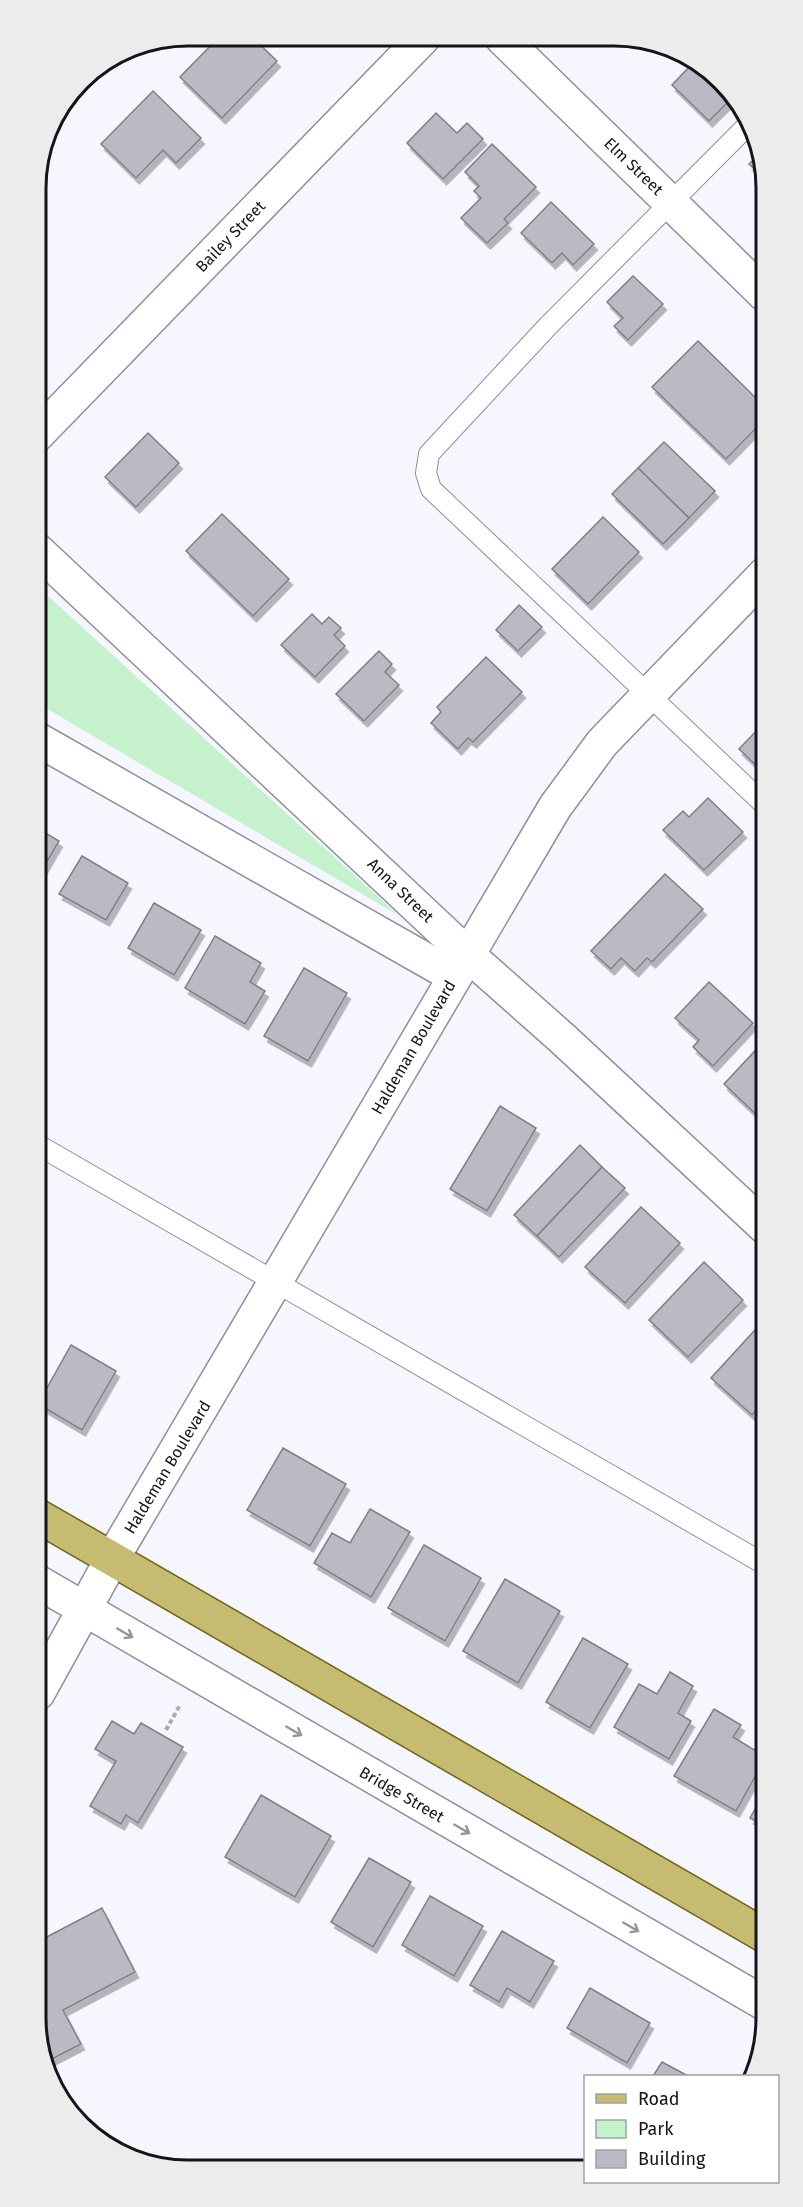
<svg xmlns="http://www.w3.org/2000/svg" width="803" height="2207" font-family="'Fira Sans',sans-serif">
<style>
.green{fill:#c5f2cc}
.building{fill:#babac5;stroke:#7f7f89;stroke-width:1.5;filter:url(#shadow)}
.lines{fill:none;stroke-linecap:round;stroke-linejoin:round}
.lane-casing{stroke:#8e909a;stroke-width:22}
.street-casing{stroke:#8e909a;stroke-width:36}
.primary-casing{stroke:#6f6514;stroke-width:36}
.path{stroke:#a9aab1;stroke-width:4;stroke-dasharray:4.5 3;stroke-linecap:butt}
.lane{stroke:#fff;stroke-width:20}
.street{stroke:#fff;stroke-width:33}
.primary{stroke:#c6bc71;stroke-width:33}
.oneway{stroke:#959698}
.labels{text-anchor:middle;stroke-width:6;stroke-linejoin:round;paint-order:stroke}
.street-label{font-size:16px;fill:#141519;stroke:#fff}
.rim{fill:none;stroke:#141519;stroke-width:3}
</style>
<defs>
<filter id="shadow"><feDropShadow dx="3.5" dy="6" stdDeviation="0" flood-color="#0004"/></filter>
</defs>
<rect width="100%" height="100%" fill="#f5f6ff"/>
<polygon class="green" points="37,586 398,915 37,703"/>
<g class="building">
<polygon points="220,36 251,36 277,61 222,118 180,77"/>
<polygon points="692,64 723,81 732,98 709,121 672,85"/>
<polygon points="153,91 201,138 176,163 163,150 136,178 101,144"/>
<polygon points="436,113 457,133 467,123 483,139 443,179 407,143"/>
<polygon points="492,144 536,187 504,219 508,223 487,243 461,218 481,198 474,191 479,186 465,172"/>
<polygon points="761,153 764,158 764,178 749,164"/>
<polygon points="551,202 594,244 573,265 562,253 552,263 521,233"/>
<polygon points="36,224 39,224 40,266 36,267"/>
<polygon points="633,276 663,304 628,340 614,326 623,318 607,302"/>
<polygon points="698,341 764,406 764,420 726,459 652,387"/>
<polygon points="148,433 179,463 136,507 105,477"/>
<polygon points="664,442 715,491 689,518 638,468"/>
<polygon points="638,468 689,518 663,544 612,494"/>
<polygon points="222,514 289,579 253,616 186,551"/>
<polygon points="603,517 639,552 588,604 552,569"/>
<polygon points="519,605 542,627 518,651 496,630"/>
<polygon points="312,614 322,624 329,617 341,628 334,635 345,646 315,677 281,645"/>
<polygon points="379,651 392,664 385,672 399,685 364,721 336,694"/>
<polygon points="486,657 522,692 473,742 468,738 458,749 431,723 441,712 437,707"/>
<polygon points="765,722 765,774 739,749"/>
<polygon points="708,798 743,832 704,870 663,830 683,811 689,817"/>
<polygon points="37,828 59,841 41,872 37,870"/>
<polygon points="82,856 128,883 106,920 59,894"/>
<polygon points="665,874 703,909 652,962 647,958 635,971 621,958 611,969 591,951"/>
<polygon points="154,903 201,930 174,975 128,948"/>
<polygon points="215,936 261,963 250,982 265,991 245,1024 185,988"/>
<polygon points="304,968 347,993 308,1061 264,1036"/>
<polygon points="709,982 753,1023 713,1066 693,1047 699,1040 675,1018"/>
<polygon points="765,1040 765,1123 724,1084"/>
<polygon points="500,1106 536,1128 487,1211 450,1189"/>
<polygon points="580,1145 602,1167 537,1236 514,1215"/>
<polygon points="602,1167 625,1188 559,1257 537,1236"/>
<polygon points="641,1207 680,1243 625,1303 585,1267"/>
<polygon points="704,1262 743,1300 688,1357 649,1320"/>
<polygon points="765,1319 766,1400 752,1415 711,1378"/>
<polygon points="71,1345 116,1371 82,1430 38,1404"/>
<polygon points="283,1448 346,1484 310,1546 247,1510"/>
<polygon points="370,1509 410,1532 371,1597 314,1563 332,1533 350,1543"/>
<polygon points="424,1545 481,1578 445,1641 388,1608"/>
<polygon points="505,1579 560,1611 518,1683 463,1651"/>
<polygon points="583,1638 628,1664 590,1728 546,1702"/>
<polygon points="670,1672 693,1686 678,1713 691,1721 669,1759 614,1727 639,1684 657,1694"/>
<polygon points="714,1709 741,1725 733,1737 766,1757 736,1811 674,1776"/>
<polygon points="112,1721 134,1734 141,1723 183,1747 138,1823 126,1815 121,1824 90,1806 116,1761 95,1749"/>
<polygon points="766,1790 766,1827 750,1818"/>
<polygon points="261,1795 331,1836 295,1897 225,1857"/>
<polygon points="369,1858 411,1882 373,1947 331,1922"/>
<polygon points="430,1896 483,1926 454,1976 402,1945"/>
<polygon points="102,1908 135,1972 63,2010 81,2044 46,2062 39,2049 39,1941"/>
<polygon points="502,1931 554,1961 530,2002 507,1988 499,2002 470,1985"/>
<polygon points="590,1988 650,2023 627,2063 567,2028"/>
<polygon points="662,2062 688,2076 653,2076"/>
</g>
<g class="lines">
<g class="lane-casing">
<g id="lane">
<polyline points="747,126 548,326 429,454 426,473 431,489 765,805"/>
<polyline points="38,1145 766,1565"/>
</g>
</g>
<g class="street-casing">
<g id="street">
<polyline points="502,38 764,294"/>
<polyline points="37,435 423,38"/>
<polyline points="37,550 467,954 563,1039 766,1228"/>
<polyline points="37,739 454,976"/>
<polyline points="38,1582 767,2005"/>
<polyline points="38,1693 112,1559 555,807 602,743 765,574"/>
</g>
</g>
<g class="primary-casing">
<polyline id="primary" points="38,1516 767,1937"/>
</g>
<polyline class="path" points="166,1730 180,1705"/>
<use href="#lane" class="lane"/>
<use href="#street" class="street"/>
<use href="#primary" class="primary"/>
</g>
<defs><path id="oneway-shaft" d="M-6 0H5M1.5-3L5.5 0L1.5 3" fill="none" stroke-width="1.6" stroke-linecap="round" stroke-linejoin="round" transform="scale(1.5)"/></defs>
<g class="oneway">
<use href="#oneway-shaft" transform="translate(125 1633) rotate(30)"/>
<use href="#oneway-shaft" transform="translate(294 1731) rotate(30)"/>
<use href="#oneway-shaft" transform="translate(462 1829) rotate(30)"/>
<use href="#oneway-shaft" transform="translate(631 1927) rotate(30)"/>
</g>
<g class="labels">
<g class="street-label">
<text transform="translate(634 166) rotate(44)" y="6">Elm Street</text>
<text transform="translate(230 236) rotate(-46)" y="6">Bailey Street</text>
<text transform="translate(401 890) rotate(44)" y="6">Anna Street</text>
<text transform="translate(413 1047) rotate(-60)" y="6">Haldeman Boulevard</text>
<text transform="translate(167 1467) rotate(-59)" y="6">Haldeman Boulevard</text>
<text transform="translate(402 1794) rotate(30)" y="6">Bridge Street</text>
</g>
</g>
<path d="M0 0H803V2207H0ZM188 46H614A142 142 0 0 1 756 188V2018A142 142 0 0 1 614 2160H188A142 142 0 0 1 46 2018V188A142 142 0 0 1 188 46Z" fill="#ececed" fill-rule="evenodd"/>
<path class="rim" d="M188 46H614A142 142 0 0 1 756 188V2018A142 142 0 0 1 614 2160H188A142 142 0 0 1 46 2018V188A142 142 0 0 1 188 46Z"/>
<rect x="584" y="2075" width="195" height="108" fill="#ffffff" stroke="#a1a1a3" stroke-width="1.5"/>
<rect x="596" y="2094" width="30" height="9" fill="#c6bc71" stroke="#a1a1a3" stroke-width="1.5"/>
<text x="638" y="2105" font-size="18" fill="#141519">Road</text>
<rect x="596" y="2120" width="30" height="18" fill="#c5f2cc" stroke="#a1a1a3" stroke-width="1.5"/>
<text x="638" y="2135" font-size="18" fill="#141519">Park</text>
<rect x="596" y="2150" width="30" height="18" fill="#babac5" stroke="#a1a1a3" stroke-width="1.5"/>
<text x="638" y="2165" font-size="18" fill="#141519">Building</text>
</svg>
